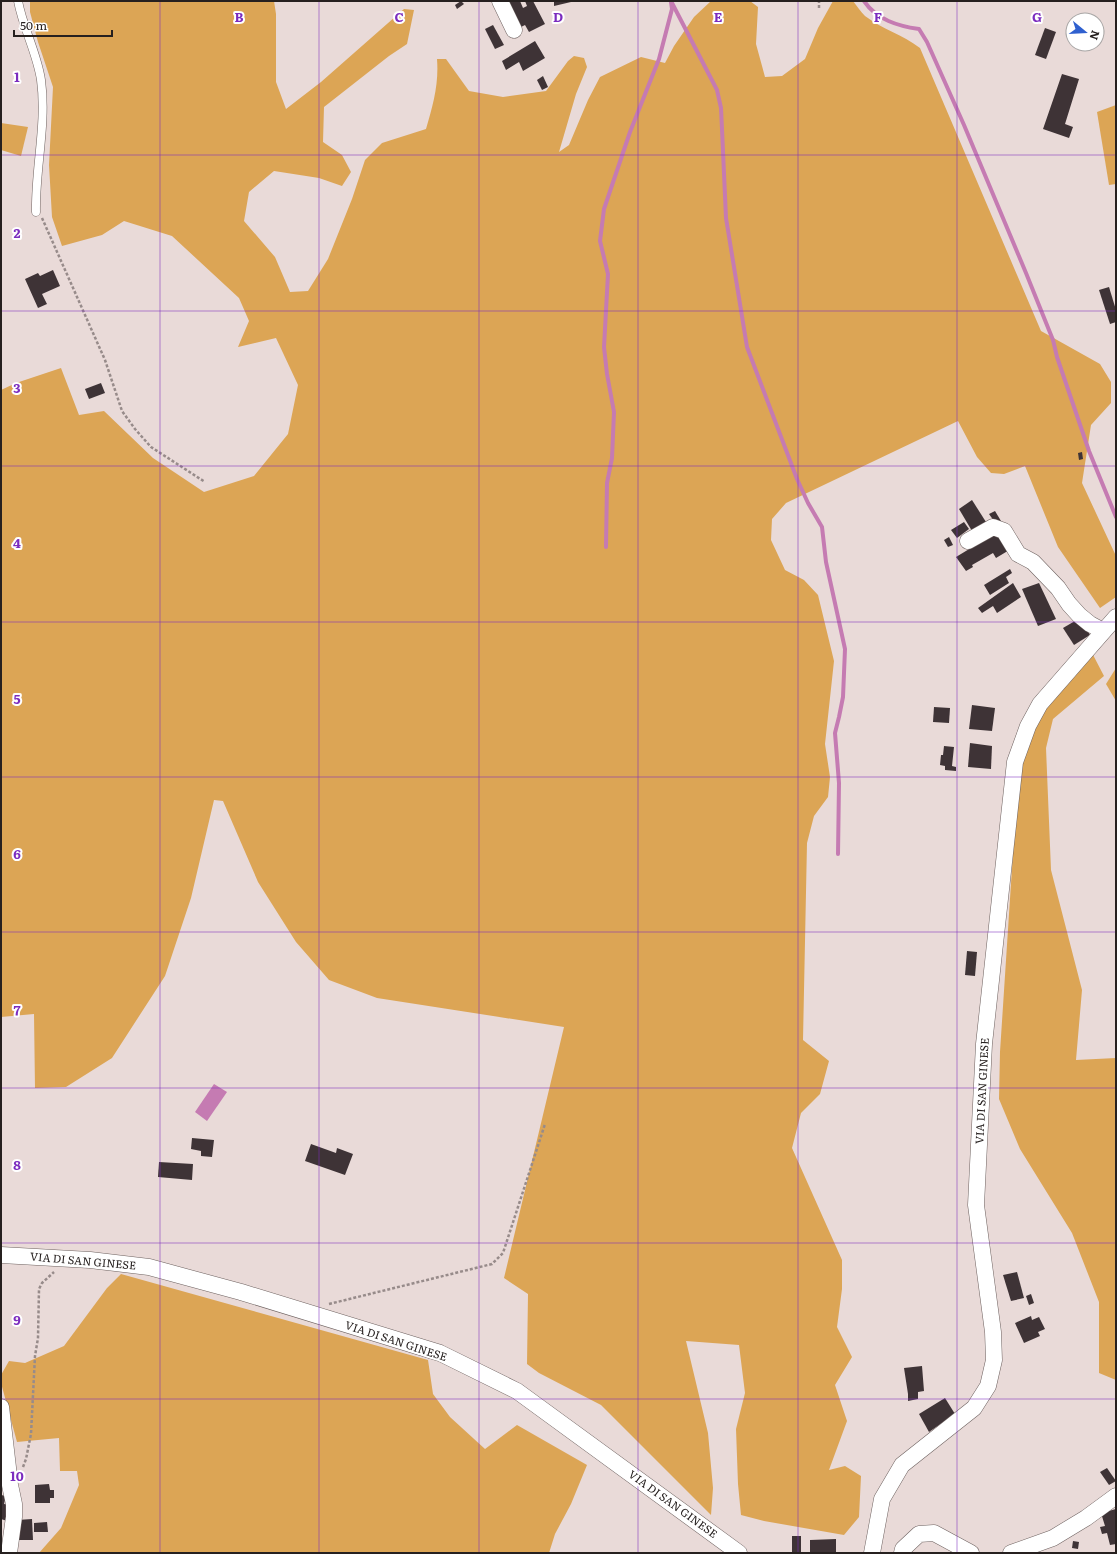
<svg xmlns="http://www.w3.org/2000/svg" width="1117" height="1554" font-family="Literata,serif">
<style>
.forest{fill:#dca555}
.water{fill:#c57bb2}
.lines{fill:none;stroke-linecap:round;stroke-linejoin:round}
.stream{stroke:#c57bb2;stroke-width:4}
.building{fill:#3e3336}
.service-casing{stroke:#6e6260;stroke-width:9}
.minor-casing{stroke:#6e6260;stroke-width:17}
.path{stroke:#978b8a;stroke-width:2.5;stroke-dasharray:3 2;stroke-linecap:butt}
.service{stroke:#fff;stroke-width:8}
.minor{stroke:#fff;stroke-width:16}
.grid{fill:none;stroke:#7b2cbf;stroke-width:1;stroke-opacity:0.55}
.labels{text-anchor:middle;stroke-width:4;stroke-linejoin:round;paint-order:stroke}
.street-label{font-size:11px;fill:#26201f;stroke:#fff}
.grid-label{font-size:13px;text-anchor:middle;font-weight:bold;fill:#7b2cbf;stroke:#fff;stroke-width:4;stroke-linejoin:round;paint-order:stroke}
</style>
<rect width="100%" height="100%" fill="#e9dad8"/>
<g class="forest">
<path d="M 30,1 L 274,1 L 276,14 L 276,82 L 286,109 L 321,82 L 404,9 L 414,10 L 407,44 L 389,56 L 324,107 L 323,142 L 342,155 L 351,172 L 342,186 L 319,178 L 274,171 L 249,192 L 244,221 L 275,257 L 290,292 L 308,291 L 328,259 L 352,199 L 365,160 L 382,143 L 426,129 C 433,105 439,84 437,59 L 446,59 L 469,91 L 503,97 L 546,91 L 568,61 L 574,56 L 584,58 L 587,67 L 576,94 L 559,152 L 569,145 L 588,100 L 600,77 L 641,57 L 665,63 L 674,46 L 694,17 L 711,1 L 750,1 L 758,7 L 756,44 L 765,77 L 782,76 L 805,59 L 818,28 L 833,1 L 853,1 C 857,6 861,12 865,16 C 882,29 903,35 920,48 L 1041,331 L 1100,364 L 1111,382 L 1111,403 L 1091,425 L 1082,483 L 1116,556 L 1116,597 L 1100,608 L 1058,547 L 1025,466 L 1004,474 L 991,473 L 977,457 L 958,421 L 786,503 L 772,519 L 771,540 L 785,570 L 804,580 L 818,595 L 834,661 L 825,744 L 830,777 L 828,797 L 814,816 L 807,843 L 803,1040 L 829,1061 L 820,1094 L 801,1113 L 792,1148 L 842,1260 L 842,1289 L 837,1327 L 852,1357 L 835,1385 L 847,1421 L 829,1470 L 845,1466 L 861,1476 L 859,1517 L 844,1535 L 764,1521 L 741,1515 L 738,1484 L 736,1429 L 745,1393 L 739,1345 L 686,1341 L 708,1433 L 713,1488 L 711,1515 L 601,1405 L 539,1373 L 527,1364 L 528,1294 L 504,1278 L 564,1027 L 377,998 L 329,980 L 296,942 L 258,882 L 223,801 L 214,800 L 191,898 L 165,976 L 112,1058 L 66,1087 L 35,1088 L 34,1014 L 1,1017 L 1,390 L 16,383 L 61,368 L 79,415 L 104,411 L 153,458 L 204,492 L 254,476 L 288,434 L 298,385 L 276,338 L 238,347 L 249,321 L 239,298 L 172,236 L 124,221 L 102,235 L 62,246 L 52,217 L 49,165 L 53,87 L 38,42 L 30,12 Z"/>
<polygon points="1116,105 1116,184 1109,185 1097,112"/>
<polygon points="1,123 28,127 21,156 1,150"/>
<polygon points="1091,651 1104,676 1053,719 1046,748 1051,870 1082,990 1076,1060 1116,1058 1116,1380 1099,1373 1099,1302 1072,1233 1020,1149 999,1099 1000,1052 1019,761 1035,719"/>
<polygon points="1116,668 1116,701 1106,684"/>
<polygon points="121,1274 428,1360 433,1394 450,1417 485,1449 517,1425 587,1465 571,1504 555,1534 549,1553 39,1553 61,1528 79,1485 77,1471 60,1471 59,1438 17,1442 1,1383 1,1375 9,1361 25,1363 64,1346 107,1288"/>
</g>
<polygon class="water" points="214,1084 227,1092 207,1121 195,1112"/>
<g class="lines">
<g class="stream">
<polyline points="671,1 717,90 721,108 722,129 726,218 747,347 797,479 808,503 822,527 826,562 845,649 843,697 839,717 835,733 839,783 838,854"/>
<path d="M 864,1 C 877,20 898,26 919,29 L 927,42 L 964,125 L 1026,273 L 1053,340 L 1057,357 L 1089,451 L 1116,517"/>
<polyline points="606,547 607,483 612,458 614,412 607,374 604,347 608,274 600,241 604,209 630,132 659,59 672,9 671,2"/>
</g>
</g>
<g class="building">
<polygon points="461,1 464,4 457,9 455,5"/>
<polygon points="506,1 520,1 523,8 527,6 525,1 533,1 545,24 529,32 525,25 521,27"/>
<polygon points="554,1 571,1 571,2 554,6"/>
<polygon points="493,25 504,45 495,49 485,29"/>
<polygon points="1045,28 1056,32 1046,59 1035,55"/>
<polygon points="535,41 545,58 523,71 519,62 506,70 502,61"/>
<polygon points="1062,74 1079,79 1065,124 1073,127 1069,138 1043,129"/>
<polygon points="543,76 548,87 542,90 537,80"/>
<polygon points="53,270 60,286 42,294 47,304 38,308 25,279 38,273 40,276"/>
<polygon points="1109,287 1116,310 1116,322 1110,324 1099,290"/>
<polygon points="101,383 105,393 89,399 85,389"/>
<polygon points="1082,452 1083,459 1079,460 1078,453"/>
<polygon points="972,500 986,522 972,531 959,509"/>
<polygon points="995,511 1001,521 996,524 989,514"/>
<polygon points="964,522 969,529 957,538 951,530"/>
<polygon points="999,531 1011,549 996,558 993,553 972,565 973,567 966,571 956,557"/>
<polygon points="949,537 953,545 948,547 944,540"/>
<polygon points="1010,569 1012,573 1006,577 1009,583 990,595 984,585"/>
<polygon points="1013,583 1021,597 997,613 993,606 982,613 978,608"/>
<polygon points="1039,583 1056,619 1038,626 1022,589"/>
<polygon points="1080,618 1090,635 1074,645 1063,628"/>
<polygon points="972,705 995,708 992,731 969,729"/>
<polygon points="934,707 950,708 949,723 933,722"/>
<polygon points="970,743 992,746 991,769 968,767"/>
<polygon points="944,746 954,747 952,766 956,767 956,771 945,770 945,766 940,765 941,755 943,755"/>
<polygon points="967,951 977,952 975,976 965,975"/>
<polygon points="192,1138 214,1140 212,1157 201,1156 201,1151 191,1149"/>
<polygon points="311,1144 336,1153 337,1148 353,1154 345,1175 305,1161"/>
<polygon points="159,1162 193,1164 192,1180 158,1177"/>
<polygon points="1017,1272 1024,1298 1011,1301 1003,1275"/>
<polygon points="1031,1294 1034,1303 1029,1305 1026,1296"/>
<polygon points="1031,1316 1032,1320 1039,1317 1045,1329 1038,1332 1040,1336 1024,1343 1015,1323"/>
<polygon points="922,1366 924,1391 918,1392 918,1399 908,1401 908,1394 904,1368"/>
<polygon points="945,1398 955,1414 929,1432 919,1414"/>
<polygon points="1107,1468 1116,1481 1109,1485 1100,1472"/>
<polygon points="49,1484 50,1490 54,1490 54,1498 50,1498 50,1503 35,1503 35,1485"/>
<polygon points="1,1495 6,1496 4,1504 11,1505 7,1521 1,1519"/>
<polygon points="1116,1509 1116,1544 1110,1545 1107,1533 1102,1534 1100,1527 1105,1526 1101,1513"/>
<polygon points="32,1519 33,1540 18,1540 17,1520"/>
<polygon points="47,1522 48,1532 34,1532 34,1523"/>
<rect x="792" y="1536" width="9" height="16"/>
<polygon points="836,1539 836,1553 810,1553 810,1540"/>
<polygon points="1073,1541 1079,1542 1078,1549 1072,1548"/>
</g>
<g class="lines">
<g class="service-casing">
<path id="service" d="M 18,1 C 23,28 37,53 41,80 C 47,124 35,169 36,212"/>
</g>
<g class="minor-casing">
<g id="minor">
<polyline points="500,1 514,30"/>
<polyline points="968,541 993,527 1004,531 1018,554 1033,562 1058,588 1069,604 1079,615 1090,624 1103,631"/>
<polyline points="1,1255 90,1260 149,1267 241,1292 440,1353 517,1391 739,1553"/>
<polyline points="1,1407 10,1485 14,1504 14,1517 9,1553"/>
<polyline points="872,1553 882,1499 902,1465 974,1408 988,1386 994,1360 993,1332 976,1205 984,1044 1015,762 1028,726 1040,704 1116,617"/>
<polyline points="902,1553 903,1549 919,1534 934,1533 971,1553"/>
<polyline points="1011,1553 1053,1538 1086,1518 1116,1496"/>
</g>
</g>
<g class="path">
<polyline points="819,8 819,1"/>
<polyline points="42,218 105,360 122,411 135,429 151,447 205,482"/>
<polyline points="329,1304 492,1264 503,1253 545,1124"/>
<polyline points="23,1467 26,1459 31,1434 35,1356 38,1338 39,1289 42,1283 54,1272"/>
</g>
<use href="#service" class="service"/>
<use href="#minor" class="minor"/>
</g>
<path class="grid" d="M 160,1 L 160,1553M 319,1 L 319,1553M 479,1 L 479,1553M 638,1 L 638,1553M 798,1 L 798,1553M 957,1 L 957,1553M 1,155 L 1116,155M 1,311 L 1116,311M 1,466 L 1116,466M 1,622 L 1116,622M 1,777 L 1116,777M 1,932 L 1116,932M 1,1088 L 1116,1088M 1,1243 L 1116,1243M 1,1399 L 1116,1399"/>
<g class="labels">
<g class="street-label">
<text transform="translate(982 1091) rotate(-87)" y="4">VIA DI SAN GINESE</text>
<text transform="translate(83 1261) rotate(5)" y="4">VIA DI SAN GINESE</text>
<text transform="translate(396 1341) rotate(18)" y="4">VIA DI SAN GINESE</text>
<text transform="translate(673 1504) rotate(36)" y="4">VIA DI SAN GINESE</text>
</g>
</g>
<g class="grid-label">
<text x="239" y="22">B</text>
<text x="399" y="22">C</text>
<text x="558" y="22">D</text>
<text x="718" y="22">E</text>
<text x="878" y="22">F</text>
<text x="1037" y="22">G</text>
<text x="17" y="82">1</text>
<text x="17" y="238">2</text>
<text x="17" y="393">3</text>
<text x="17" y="548">4</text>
<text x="17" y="704">5</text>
<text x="17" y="859">6</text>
<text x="17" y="1015">7</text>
<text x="17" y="1170">8</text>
<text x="17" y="1325">9</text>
<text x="17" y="1481">10</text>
</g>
<rect width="1117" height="1554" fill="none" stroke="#26201f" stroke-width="4"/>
<g transform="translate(1085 32) rotate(108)"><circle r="19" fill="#ffffff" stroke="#a8a6a5"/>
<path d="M0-3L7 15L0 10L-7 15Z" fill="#2f60cf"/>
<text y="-6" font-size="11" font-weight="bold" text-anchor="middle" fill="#26201f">N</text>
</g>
<path d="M14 30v6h98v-6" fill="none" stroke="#26201f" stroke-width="2"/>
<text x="20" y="30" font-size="12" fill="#26201f" stroke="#ffffff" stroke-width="3" paint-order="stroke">50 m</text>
</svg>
